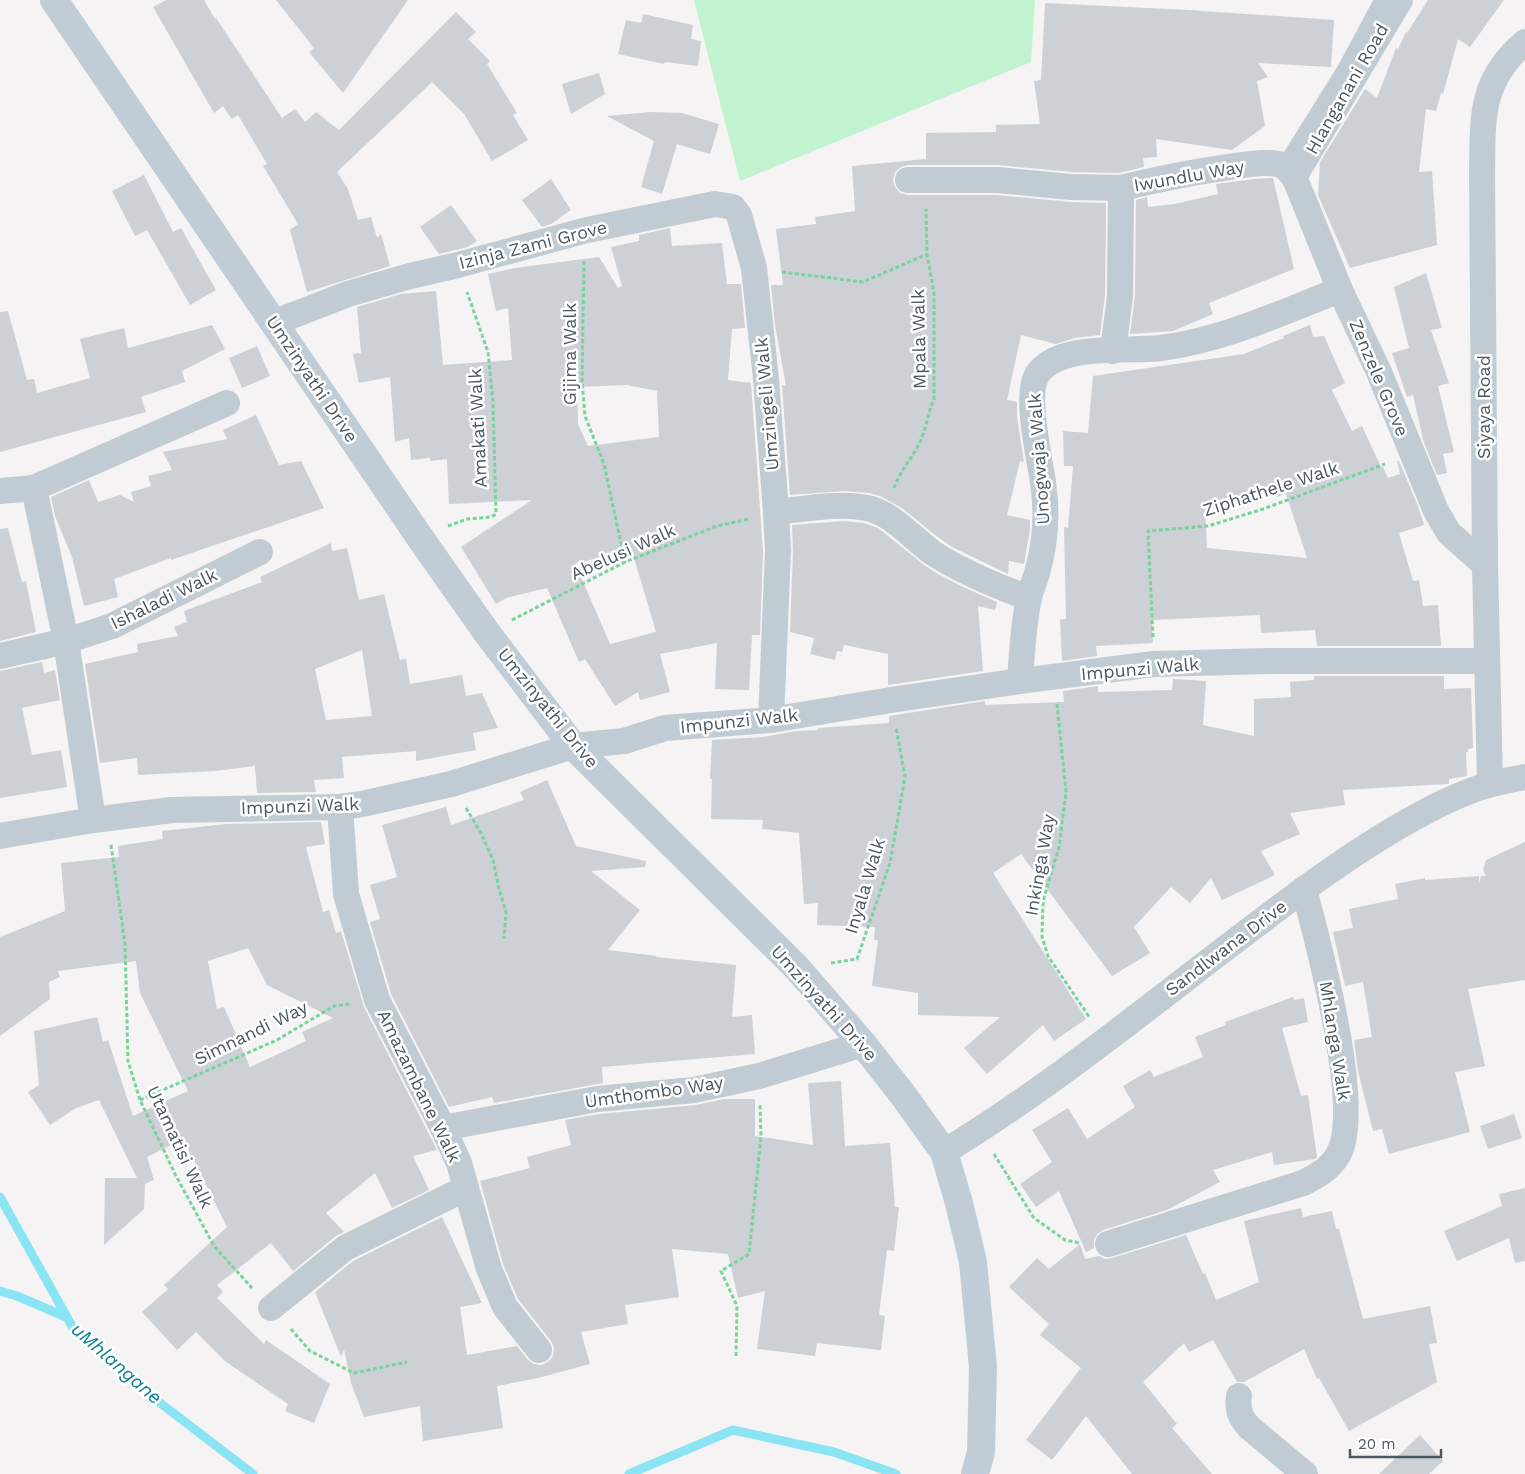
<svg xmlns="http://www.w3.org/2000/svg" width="1525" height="1474" font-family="'Work Sans',sans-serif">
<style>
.green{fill:#c1f3d1}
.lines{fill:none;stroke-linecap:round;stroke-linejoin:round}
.stream{stroke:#8be4f3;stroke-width:9}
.building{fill:#cdd0d5;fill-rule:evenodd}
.path{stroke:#76d49f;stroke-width:3;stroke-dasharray:4 2.5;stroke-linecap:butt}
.lane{stroke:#c0cbd3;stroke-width:12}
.street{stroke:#c0cbd3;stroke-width:26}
.secondary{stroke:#c0cdd7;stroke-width:28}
.labels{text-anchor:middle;stroke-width:5;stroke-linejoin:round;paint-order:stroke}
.street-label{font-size:18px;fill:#495862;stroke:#fff}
.water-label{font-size:19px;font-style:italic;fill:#067d90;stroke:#fff}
</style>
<rect width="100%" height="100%" fill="#f5f3f3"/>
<polygon class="green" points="694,0 1035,0 1031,62 740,181"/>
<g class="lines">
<g class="stream">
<polyline points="0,1197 73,1328 155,1399 253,1474"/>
<polyline points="0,1291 17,1296 66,1317"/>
<polyline points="629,1474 733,1430 834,1452 896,1474"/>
</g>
</g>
<g class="building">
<polygon points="166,0 204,0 215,19 216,18 282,118 295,109 305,122 316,112 339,130 456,12 476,32 468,39 490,61 487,64 517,113 513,115 528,140 492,161 464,114 432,82 337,172 348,189 358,220 371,217 377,238 381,234 390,266 307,292 290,230 298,224 263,166 267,164 238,115 232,119 223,106 214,113 153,7"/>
<polygon points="276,0 408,0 343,93 309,52 314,48"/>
<polygon points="1428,0 1504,0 1470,47 1458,39 1443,94 1441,93 1436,111 1426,109 1419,172 1432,171 1437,245 1350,268 1318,195 1320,162 1365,89 1377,98 1396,48 1398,49 1406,32 1407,33"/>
<polygon points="1045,3 1188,10 1334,20 1331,67 1258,63 1268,77 1257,81 1265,126 1232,150 1156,139 1157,157 1143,158 1144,167 1119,173 1072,172 998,165 908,165 901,167 895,172 893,180 895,187 900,193 908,195 997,195 1070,202 1106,203 1105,295 1100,335 1075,338 1056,344 1021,335 1007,400 1017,402 1017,417 1024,462 1020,461 1007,515 1030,520 1030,529 1024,564 1009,561 1008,574 952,547 935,535 902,508 880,496 869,493 844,491 790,495 782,385 786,386 775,325 771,285 783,285 776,229 816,224 815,217 855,211 852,166 926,159 926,133 996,132 996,125 1040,124 1034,81 1041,80"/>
<polygon points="643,14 693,25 691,39 701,41 698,66 665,62 664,64 618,54 626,20 641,23"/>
<polygon points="599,73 605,94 571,114 562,84"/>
<polygon points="651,112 682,113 719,124 710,154 677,144 662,194 641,187 654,141 607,116"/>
<polygon points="144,175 173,232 181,228 216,290 190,305 147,230 135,236 112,191"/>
<polygon points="1273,178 1294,269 1209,303 1213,314 1173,331 1130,334 1135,296 1136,200 1147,197 1148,207 1175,204 1218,194 1216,184 1255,179"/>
<polygon points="551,179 571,210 551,224 542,227 522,200"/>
<polygon points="451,205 477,241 468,247 439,254 420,227"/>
<path d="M 670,228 L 672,246 L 722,243 L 727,284 L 741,284 L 745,328 L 732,329 L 728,380 L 751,383 L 763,551 L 760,635 L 752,635 L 749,690 L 715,689 L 717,643 L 660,654 L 670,692 L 640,700 L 638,692 L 615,706 L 585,659 L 579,662 L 547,588 L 506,598 L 496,604 L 461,547 L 532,500 L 449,504 L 447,459 L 430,461 L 430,458 L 411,460 L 409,438 L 395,442 L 390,377 L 359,383 L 353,354 L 361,353 L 357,307 L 401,294 L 436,291 L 443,365 L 512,360 L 508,308 L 496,311 L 488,274 L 515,268 L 599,257 L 618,288 L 622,286 L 611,247 L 639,241 L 639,235 ZM 627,385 L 657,391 L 659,437 L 588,446 L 578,424 L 577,387 ZM 632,551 L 656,632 L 610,644 L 575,563 Z"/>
<polygon points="1426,273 1442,328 1431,330 1449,383 1438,386 1454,452 1443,454 1447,473 1437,475 1424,443 1413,395 1407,397 1392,353 1409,348 1394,287"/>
<polygon points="8,311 27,380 34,379 37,393 90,378 80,339 124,328 128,348 212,325 225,349 182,371 185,382 141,397 146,412 0,452 0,312"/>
<path d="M 1310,325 L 1313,337 L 1324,336 L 1345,383 L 1332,390 L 1352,431 L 1362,426 L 1381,467 L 1383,467 L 1388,478 L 1400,474 L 1397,461 L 1399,461 L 1418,506 L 1424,525 L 1399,533 L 1413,581 L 1419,580 L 1423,606 L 1438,605 L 1441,646 L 1317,646 L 1315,630 L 1261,633 L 1260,615 L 1152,620 L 1153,643 L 1096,646 L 1097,656 L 1062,661 L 1060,619 L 1066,619 L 1064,527 L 1068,528 L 1073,466 L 1064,466 L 1063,431 L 1088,433 L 1093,376 L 1244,354 L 1284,338 L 1283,336 ZM 1273,490 L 1276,497 L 1286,494 L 1307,558 L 1207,548 L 1205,506 Z"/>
<polygon points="257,346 270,376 242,388 229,358"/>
<polygon points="256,415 279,465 301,461 324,508 171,560 171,558 114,579 118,597 84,606 72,557 55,516 51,497 89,480 98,502 120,495 134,502 131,492 151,486 148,476 172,470 163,452 227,439 223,430"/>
<polygon points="844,521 864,523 878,528 924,565 936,573 961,586 997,602 995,610 978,606 983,671 888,685 888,654 844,645 842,652 837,651 835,660 810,654 814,638 790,632 793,552 792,525"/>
<polygon points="8,528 22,582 26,581 36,632 0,641 0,529"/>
<path d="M 331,543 L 332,551 L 347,548 L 359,600 L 384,594 L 400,660 L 406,659 L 410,684 L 462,675 L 466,696 L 482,693 L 498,728 L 473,733 L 476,750 L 416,761 L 416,751 L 342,757 L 344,778 L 314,780 L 316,792 L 257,793 L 255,766 L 215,771 L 138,775 L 137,758 L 100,763 L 85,664 L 138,652 L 137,644 L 178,636 L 174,627 L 187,622 L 184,611 L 262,582 L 260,577 ZM 362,650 L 372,716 L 326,720 L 315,669 Z"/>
<polygon points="42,662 44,673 55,670 60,700 22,708 32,755 61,750 67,787 0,798 0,671"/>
<polygon points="1314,676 1444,676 1444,689 1471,688 1473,748 1468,749 1468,752 1466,752 1467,776 1449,779 1449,784 1447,784 1343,790 1345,805 1290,813 1300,834 1261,851 1275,875 1222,900 1211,878 1190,903 1171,887 1134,927 1150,953 1112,976 1021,854 993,873 1086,1019 1054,1041 1043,1025 987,1074 964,1048 1000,1017 918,1015 918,993 872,986 878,940 874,940 875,927 817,925 818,903 804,904 799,833 762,829 763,820 711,819 712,779 710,779 712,740 763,737 796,731 818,730 818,728 889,723 889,716 985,701 985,705 1064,702 1063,691 1098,686 1098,692 1172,690 1173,679 1206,681 1203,725 1254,736 1254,699 1291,697 1290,682 1314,680"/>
<polygon points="547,780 576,846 646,861 645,867 591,871 640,910 608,950 657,956 656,957 736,965 732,1017 752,1015 755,1054 602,1067 603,1083 494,1103 492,1097 449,1107 391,994 370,922 380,919 370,885 397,877 382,825 446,807 451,825 524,800 520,792"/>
<path d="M 321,822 L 325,844 L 306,847 L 323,912 L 329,910 L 336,933 L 341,931 L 364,1007 L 437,1150 L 413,1156 L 429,1190 L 392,1208 L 375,1173 L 326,1213 L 344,1232 L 336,1236 L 293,1271 L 271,1243 L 217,1285 L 223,1292 L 217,1298 L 264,1344 L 266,1340 L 330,1384 L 314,1423 L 285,1411 L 288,1404 L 226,1362 L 196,1332 L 177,1350 L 142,1312 L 168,1289 L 164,1285 L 227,1227 L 183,1139 L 147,1157 L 154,1180 L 145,1184 L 144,1209 L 104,1245 L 105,1178 L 137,1178 L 99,1100 L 76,1108 L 50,1125 L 28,1092 L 39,1085 L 34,1031 L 97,1017 L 103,1042 L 108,1040 L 133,1116 L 188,1091 L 140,993 L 136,961 L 58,971 L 60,977 L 49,982 L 50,999 L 0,1036 L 0,937 L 65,911 L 61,863 L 119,857 L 118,846 L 163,839 L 162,831 L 227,824 ZM 248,948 L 267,985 L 333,1018 L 302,1032 L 306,1041 L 250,1067 L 224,1007 L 217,1009 L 208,961 Z"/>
<polygon points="1525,842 1525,980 1468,989 1485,1066 1455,1072 1470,1132 1389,1154 1382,1129 1373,1131 1358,1071 1354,1040 1372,1037 1363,982 1345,986 1333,932 1353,928 1349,909 1398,899 1395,884 1425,878 1425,880 1479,876 1479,883 1481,876 1486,876 1483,870 1486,860"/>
<polygon points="1293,997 1294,1000 1304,998 1308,1022 1282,1028 1301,1096 1308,1095 1317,1157 1315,1159 1274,1165 1272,1152 1213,1170 1220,1182 1167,1210 1103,1230 1097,1234 1094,1240 1094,1248 1086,1252 1059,1191 1036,1207 1020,1184 1052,1162 1032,1130 1068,1108 1087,1139 1135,1107 1123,1086 1150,1070 1154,1077 1203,1057 1195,1037 1226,1025 1225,1022"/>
<polygon points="841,1081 845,1146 890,1143 895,1207 899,1207 894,1251 887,1250 879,1315 885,1316 881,1350 817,1343 815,1356 757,1349 765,1291 738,1298 728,1254 672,1249 679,1297 625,1305 628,1324 581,1332 590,1364 538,1378 497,1386 503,1428 423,1441 420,1406 364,1417 351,1383 344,1349 341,1357 315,1292 353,1261 442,1217 482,1303 460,1307 467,1355 517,1346 528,1360 534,1364 542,1365 549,1361 553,1356 554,1347 551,1341 518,1299 503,1264 480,1181 530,1168 527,1157 571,1145 565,1120 599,1114 696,1105 724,1099 755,1099 755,1136 813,1145 808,1083"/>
<polygon points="1514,1114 1522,1138 1488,1149 1480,1126"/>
<polygon points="1525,1188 1525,1261 1515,1263 1509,1238 1457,1261 1444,1231 1502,1206 1499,1194"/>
<polygon points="1301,1208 1303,1217 1332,1211 1336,1229 1339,1229 1363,1319 1430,1306 1437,1343 1429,1344 1437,1382 1349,1431 1319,1378 1317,1379 1304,1349 1244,1382 1237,1382 1213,1340 1189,1352 1184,1343 1143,1382 1177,1424 1172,1428 1212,1474 1132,1474 1086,1416 1052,1460 1026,1440 1081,1368 1040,1335 1049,1324 1009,1287 1037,1258 1049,1269 1080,1244 1085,1259 1099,1256 1105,1259 1112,1258 1186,1235 1203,1274 1205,1273 1216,1300 1259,1282 1244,1221"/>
<polygon points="1420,1435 1443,1461 1429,1474 1379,1474"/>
</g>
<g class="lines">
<g class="path">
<polyline points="584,261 582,381 585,416 604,464 625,562"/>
<polyline points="782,272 863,282 927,254"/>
<path d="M 894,488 C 901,469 911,460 919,444 C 926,430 928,413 934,399 L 934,293 L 927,254 L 926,209"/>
<polyline points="448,526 467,519 491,517 496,514 493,404 488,352 467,292"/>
<polyline points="512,620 625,562 717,526 749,519"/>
<polyline points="1153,637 1148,531 1208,526 1263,509 1385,464"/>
<polyline points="1057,704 1066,792 1059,847 1043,901 1042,937 1048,956 1090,1018"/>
<polyline points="466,808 481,833 493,860 499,889 506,912 504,939"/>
<polyline points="111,845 125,944 128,1061 140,1100 175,1174 214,1246 252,1288"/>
<polyline points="831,963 857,959 890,863 905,777 896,727"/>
<polyline points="140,1100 277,1040 334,1006 350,1004"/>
<polyline points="994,1154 1034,1218 1065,1240 1080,1243"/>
<polyline points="291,1329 310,1351 354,1373 407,1362"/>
<polyline points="736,1356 737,1306 721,1271 749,1254 761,1137 760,1105"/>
</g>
<polyline class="lane" points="1283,165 1343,69 1380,0"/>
<g class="street">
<polyline points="1294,177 1400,0"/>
<polyline points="908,180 998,180 1071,187 1121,188"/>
<polyline points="273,323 348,294 410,276 458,265 587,230 715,204 733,207 739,215 754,268 766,379 776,512 778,551 771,720"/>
<path d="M 1113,351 L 1120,296 L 1121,188 C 1159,179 1197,171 1236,166 C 1252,164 1268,161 1283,165 L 1294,177 L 1300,191 L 1340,290 L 1379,372 L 1436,511 L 1449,533 L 1485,565"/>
<polyline points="34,488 66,641 93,820"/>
<polyline points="0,491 34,488 227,403"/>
<path d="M 776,512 C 805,509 838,502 867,508 C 892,513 912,538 933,553 C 962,572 996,586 1029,598"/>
<polyline points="0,656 66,641 112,626 260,552"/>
<path d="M 1020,681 C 1022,654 1023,625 1029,598 C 1031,588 1036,579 1038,569 C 1045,544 1047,517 1044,491 C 1042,465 1022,392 1039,372 C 1063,343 1126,352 1161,348 C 1224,340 1282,312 1340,290"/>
<path d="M 1490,784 L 1485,565 L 1482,174 C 1483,118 1479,81 1525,42"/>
<polyline points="340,807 346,894 377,1000 443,1128 459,1163 489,1269 505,1307 539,1350"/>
<polyline points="0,836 93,820 172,810 340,807 362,804 451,784 573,746 624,741 665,728 771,720 891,700 1020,681 1154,664 1268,661 1487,661"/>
<polyline points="443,1128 597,1099 694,1090 759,1076 863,1044"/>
<path d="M 944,1152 C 1039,1094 1126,1025 1214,957 C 1273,912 1332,866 1396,828 C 1426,811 1458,793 1492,784 C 1503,781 1514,779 1525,777"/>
<path d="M 1108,1244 L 1303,1183 C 1317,1176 1330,1169 1338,1155 C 1364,1110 1318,942 1304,889"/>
<polyline points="271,1308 345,1248 466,1188"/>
<path d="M 1239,1396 C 1237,1410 1240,1418 1250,1428 L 1305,1474"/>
</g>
<polyline class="secondary" points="54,0 423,542 487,633 573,746 796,967 863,1044 903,1095 944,1152 959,1203 973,1262 983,1367 981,1452 975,1474"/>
</g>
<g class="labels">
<g class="street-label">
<text transform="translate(1347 89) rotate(-60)" y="6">Hlanganani Road</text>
<text transform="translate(1189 176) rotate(-10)" y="6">Iwundlu Way</text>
<text transform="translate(533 245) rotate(-14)" y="6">Izinja Zami Grove</text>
<text transform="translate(919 339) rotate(-91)" y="6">Mpala Walk</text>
<text transform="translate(570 354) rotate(-90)" y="6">Gijima Walk</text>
<text transform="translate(1379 378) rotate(67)" y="6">Zenzele Grove</text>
<text transform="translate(312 379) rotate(56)" y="6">Umzinyathi Drive</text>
<text transform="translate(767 404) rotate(-95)" y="6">Umzingeli Walk</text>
<text transform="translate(1484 407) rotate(-90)" y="6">Siyaya Road</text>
<text transform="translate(478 428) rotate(-93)" y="6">Amakati Walk</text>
<text transform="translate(1039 459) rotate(-94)" y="6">Unogwaja Walk</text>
<text transform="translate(1271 489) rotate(-18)" y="6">Ziphathele Walk</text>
<text transform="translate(623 552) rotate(-24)" y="6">Abelusi Walk</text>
<text transform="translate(164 599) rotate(-26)" y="6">Ishaladi Walk</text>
<text transform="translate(1140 669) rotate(-5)" y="6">Impunzi Walk</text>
<text transform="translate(548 708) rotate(51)" y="6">Umzinyathi Drive</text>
<text transform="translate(739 721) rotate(-6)" y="6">Impunzi Walk</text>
<text transform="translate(300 806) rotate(-2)" y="6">Impunzi Walk</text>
<text transform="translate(1040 865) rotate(-80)" y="6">Inkinga Way</text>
<text transform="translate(865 886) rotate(-73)" y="6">Inyala Walk</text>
<text transform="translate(1226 948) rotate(-37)" y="6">Sandlwana Drive</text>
<text transform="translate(824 1003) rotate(48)" y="6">Umzinyathi Drive</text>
<text transform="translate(251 1033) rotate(-26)" y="6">Simnandi Way</text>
<text transform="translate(1335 1041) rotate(81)" y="6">Mhlanga Walk</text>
<text transform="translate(419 1086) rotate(64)" y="6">Amazambane Walk</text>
<text transform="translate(654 1092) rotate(-8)" y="6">Umthombo Way</text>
<text transform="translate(180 1147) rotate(65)" y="6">Utamatisi Walk</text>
</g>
<g class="water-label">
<text transform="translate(117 1363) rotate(41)" y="7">uMhlangane</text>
</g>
</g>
<path d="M1350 1449v8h91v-8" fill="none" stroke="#495862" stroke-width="2.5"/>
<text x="1358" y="1449" font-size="15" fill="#495862" stroke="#ffffff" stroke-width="4" paint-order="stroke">20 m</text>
</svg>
